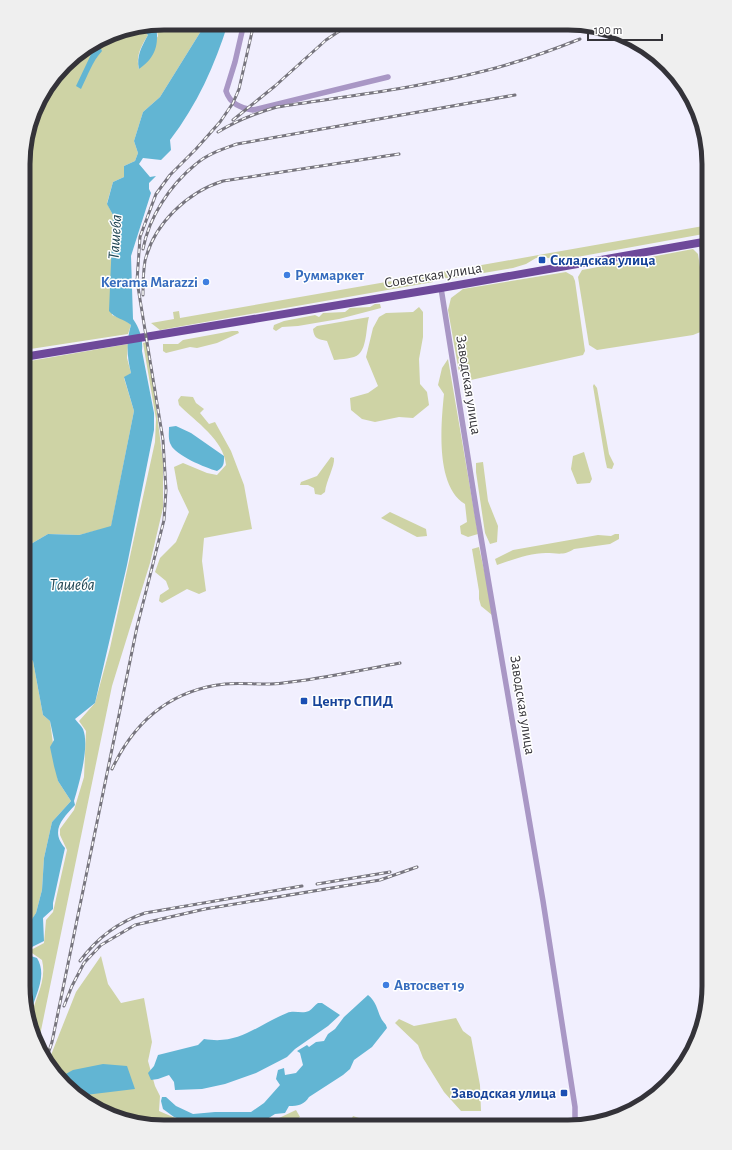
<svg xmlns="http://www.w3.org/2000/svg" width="732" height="1150" font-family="'Alegreya Sans',sans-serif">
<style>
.green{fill:#ced3a5}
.water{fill:#62b5d3}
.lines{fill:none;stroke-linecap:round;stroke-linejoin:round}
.street{stroke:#a997c5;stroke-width:5.5}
.primary{stroke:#6e499a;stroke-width:8}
.rail-casing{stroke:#77757e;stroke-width:3}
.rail{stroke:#fff;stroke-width:1.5;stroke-dasharray:4.5;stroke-linecap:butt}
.transit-dot{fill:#1a4fb4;stroke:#fff;stroke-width:1.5}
.shop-dot{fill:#3f7fe0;stroke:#fff;stroke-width:1.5}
.labels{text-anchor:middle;stroke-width:3;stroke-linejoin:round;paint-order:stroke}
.transit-label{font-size:15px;font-weight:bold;fill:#164399;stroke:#fff;text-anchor:start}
.shop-label{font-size:15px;font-weight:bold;fill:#366cbe;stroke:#fff;text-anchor:start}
.street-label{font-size:15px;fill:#343339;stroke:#fff}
.water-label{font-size:16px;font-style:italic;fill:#204653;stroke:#fff}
.rim{fill:none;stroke:#343339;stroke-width:5}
</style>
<rect width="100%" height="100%" fill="#f1effe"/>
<g class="green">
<path d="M 164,23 L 206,23 L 160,97 L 143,112 L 134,141 L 138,153 L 135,161 L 124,166 L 124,177 L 113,182 L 107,203 L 113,215 L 112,315 L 125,320 L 131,325 L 128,334 L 24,350 L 24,146 L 38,102 L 71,58 L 111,34 L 141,28 L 148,35 C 142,45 135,56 139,69 L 158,36 L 156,25 Z"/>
<polygon points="709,225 709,233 577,257 557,260 544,257 536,258 526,264 513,268 448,279 444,277 442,272"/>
<polygon points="693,249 698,254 707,313 703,331 693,335 597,350 589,345 578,277 582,270"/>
<polygon points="566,272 573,276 575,281 585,351 583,355 471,380 467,375 459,372 448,310 451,298 463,289"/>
<polygon points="432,274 433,282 160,330 151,323 174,319 173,312 179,311 180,318"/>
<polygon points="375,304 380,304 381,308 339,319 298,326 282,327 276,331 273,329 274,325 284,321 315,315 319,317 323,313 345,312 350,308 370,307"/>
<polygon points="419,307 423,312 423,337 419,359 420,384 427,392 429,405 413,418 399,417 375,422 362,419 351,410 350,398 368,393 378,386 366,357 373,328 379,317 386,313 413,312"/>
<path d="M 369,317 C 366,327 367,347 359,354 C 354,359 341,359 334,360 L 327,341 C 318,339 314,339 313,329 L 317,326 Z"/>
<polygon points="232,331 238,331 239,333 217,343 197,348 190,347 166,353 163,351 163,344 178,344 183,340"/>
<path d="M 148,342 L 163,462 L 163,508 L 150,563 L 112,686 L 38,1045 C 16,1017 50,992 42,960 L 29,951 L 44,943 L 46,920 L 53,912 L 67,850 L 60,835 L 60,829 L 74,810 L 84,777 L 86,731 L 79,721 L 95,703 L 110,648 L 155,442 L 156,419 L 143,343 Z"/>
<polygon points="128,344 127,358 131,373 124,378 134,411 111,527 79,535 48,534 24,548 24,362"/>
<path d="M 448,359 L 478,534 L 468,537 L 461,534 L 460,526 L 467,522 L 465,504 C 435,486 441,424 444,394 L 438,385 L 442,368 Z"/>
<polygon points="594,384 597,388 609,454 614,464 612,469 607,468 605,459 593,386"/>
<path d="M 181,396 L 193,397 L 196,403 L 204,409 L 200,413 L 209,424 L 215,422 L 231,451 L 244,485 L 252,529 L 204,538 L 202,561 L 206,591 L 199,594 L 187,589 L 162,603 L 159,601 L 160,595 L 169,589 L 166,581 L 155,572 L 160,558 L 176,542 L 189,512 L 178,489 L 174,467 L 183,463 L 207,473 L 217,475 L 226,465 C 224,440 196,422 179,405 L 178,400 Z"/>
<polygon points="584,452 592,479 590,483 577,484 571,469 573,456"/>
<path d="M 331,457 L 334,458 C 335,466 326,481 325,492 L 321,495 L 315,494 L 314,488 L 308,485 L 300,485 L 301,482 L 317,476 Z"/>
<polygon points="483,462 488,501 498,526 497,542 490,544 485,533 476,472 476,463"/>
<polygon points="390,512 426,529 427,536 417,537 381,518"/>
<path d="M 615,534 L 619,534 L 619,539 L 610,544 L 574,549 C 564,556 557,553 546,553 C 530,553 512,560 497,565 L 495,559 L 513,550 L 598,535 L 611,536 Z"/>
<polygon points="479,547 492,606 492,615 481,606 479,599 479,591 472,549"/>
<polygon points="23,653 33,661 43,715 50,721 58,781 71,801 52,822 44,858 42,890 36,913 25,931 27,935 27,941 23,944"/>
<polygon points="101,956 108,984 121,1003 144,998 152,1042 148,1061 155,1086 160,1096 159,1111 194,1126 146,1126 79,1098 49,1060 76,992"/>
<polygon points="456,1018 463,1031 471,1037 480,1085 481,1111 461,1111 444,1092 423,1058 418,1045 395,1023 399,1019 414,1026"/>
<polygon points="296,1110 300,1117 286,1126 262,1126"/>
<polygon points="353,1116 365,1120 369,1126 348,1126"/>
</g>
<g class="water">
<path d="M 206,23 L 228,23 C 215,65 197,105 170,140 L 171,150 L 161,160 L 143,158 L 139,164 L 150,177 L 156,176 L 149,183 L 149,189 L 151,193 L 131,256 L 133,319 C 140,329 143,339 142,351 L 154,413 L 154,430 L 127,565 L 95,703 L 75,719 C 77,722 81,725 83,729 C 90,746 79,784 74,801 L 75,805 C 62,819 50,831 65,848 L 53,903 L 53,909 L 43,918 L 44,941 L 26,950 L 28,955 L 37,958 C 49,978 32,998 30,1019 L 23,986 L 23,944 L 27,941 L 27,935 L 24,931 L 36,913 L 42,890 L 44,858 L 52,822 L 71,801 L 58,781 L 54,766 L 50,747 L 54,740 L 50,721 L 43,715 L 33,661 L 23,653 L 24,548 L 48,534 L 79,535 L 111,526 L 134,411 L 124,377 L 131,373 C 127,357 126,341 131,325 C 124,319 114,318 109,311 L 113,215 L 107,204 L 113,182 L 124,177 L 124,166 L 135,161 L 138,153 L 134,141 L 143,112 L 160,97 Z"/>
<path d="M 156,25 C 159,45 156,57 139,69 C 136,56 142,46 148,35 L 141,28 Z"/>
<path d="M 99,45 L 102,51 C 92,62 88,75 81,89 L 76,86 L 95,46 Z"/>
<path d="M 176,426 L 191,433 L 224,456 C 224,464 224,467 217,471 C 206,468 175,455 171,445 C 168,440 169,433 169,427 Z"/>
<path d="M 368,995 C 377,1002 377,1011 382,1020 C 385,1024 386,1024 387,1028 L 372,1047 L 354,1060 L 350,1069 L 343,1075 L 309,1097 C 304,1105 298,1106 289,1106 L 285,1113 L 275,1114 L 256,1126 L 199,1126 L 174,1117 L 163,1109 L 161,1101 L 162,1097 L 166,1097 L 176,1106 L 193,1114 L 215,1112 L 251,1112 L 264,1103 L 280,1085 L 276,1079 L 278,1070 L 284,1068 L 285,1075 L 296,1073 L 303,1065 L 300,1053 L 297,1051 L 307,1045 L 309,1047 L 316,1042 L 324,1041 L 328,1034 L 335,1029 L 344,1017 Z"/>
<path d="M 318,1003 L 322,1003 L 340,1015 L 328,1026 L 295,1049 L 287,1057 L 256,1073 L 225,1084 L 202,1089 L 175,1090 L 174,1082 L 169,1075 L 158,1079 L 151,1080 L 148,1073 L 154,1066 L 158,1055 L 198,1045 L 204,1039 C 240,1045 255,1026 287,1013 C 294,1010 302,1014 309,1011 C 312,1009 315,1005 318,1003 Z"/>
<polygon points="103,1064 127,1066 135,1089 77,1096 62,1076 73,1070"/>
</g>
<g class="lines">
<g class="street">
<path d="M 244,23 L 235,62 L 226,91 C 230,104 241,108 253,110 L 388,77"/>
<polyline points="701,242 709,288"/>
<polyline points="441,288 477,514 543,901 575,1107 575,1125"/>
</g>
<polyline class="primary" points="24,357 441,288 709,241"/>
<g class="rail-casing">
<g id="rail">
<polyline points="233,120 275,86 326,40 350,24"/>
<path d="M 218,132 C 237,120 256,113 277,107 C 347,96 419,88 488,70 C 519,62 550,51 580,39"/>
<path d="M 143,249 C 149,217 170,185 196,164 C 207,154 223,149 237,144 L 515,95"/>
<path d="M 143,295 C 143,284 143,272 145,261 C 154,223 188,192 223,181 L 399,154"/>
<path d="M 112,769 C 135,720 171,690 225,684 C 245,682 264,686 283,683 C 322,679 361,670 400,663"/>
<polyline points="317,884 390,872"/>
<path d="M 80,961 C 97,938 118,922 145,913 L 302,886"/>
<polyline points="708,961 709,960"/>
<polyline points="64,1006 72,986 84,963 101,945 135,925 205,909 380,880 417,867"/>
<polyline points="47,1057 52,1042 137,627 164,520 166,490 163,440 137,281 140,237 156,194 170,175 196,149 220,122 233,103 239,89 254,23"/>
</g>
</g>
<use href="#rail" class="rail"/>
</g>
<g class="transit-dot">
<rect x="538" y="256" width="8" height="8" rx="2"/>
<rect x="300" y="697" width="8" height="8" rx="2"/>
<rect x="560" y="1089" width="8" height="8" rx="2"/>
</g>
<g class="shop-dot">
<circle cx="287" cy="275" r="4"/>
<circle cx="206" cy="282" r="4"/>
<circle cx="386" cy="985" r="4"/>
</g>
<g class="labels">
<g class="transit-label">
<text x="550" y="265">Складская улица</text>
<text x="312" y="706">Центр СПИД</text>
<text x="556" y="1098" text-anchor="end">Заводская улица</text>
</g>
<g class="shop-label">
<text x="295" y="280">Руммаркет</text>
<text x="198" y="287" text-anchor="end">Kerama Marazzi</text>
<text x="394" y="990">Автосвет 19</text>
</g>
<g class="street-label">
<text transform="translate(433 275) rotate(-9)" y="5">Советская улица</text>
<text transform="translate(469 385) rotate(81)" y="5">Заводская улица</text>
<text transform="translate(523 705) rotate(81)" y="5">Заводская улица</text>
</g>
<g class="water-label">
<text transform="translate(114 237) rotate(-86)" y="6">Ташеба</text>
<text x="72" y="590">Ташеба</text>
</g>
</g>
<path d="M0 0H732V1150H0ZM164 30H568A134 134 0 0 1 702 164V986A134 134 0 0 1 568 1120H164A134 134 0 0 1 30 986V164A134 134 0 0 1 164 30Z" fill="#efefef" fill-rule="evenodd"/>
<path class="rim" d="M164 30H568A134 134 0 0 1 702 164V986A134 134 0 0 1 568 1120H164A134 134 0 0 1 30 986V164A134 134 0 0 1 164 30Z"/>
<path d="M588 34v6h74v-6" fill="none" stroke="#343339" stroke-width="2"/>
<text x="594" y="34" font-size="12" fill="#343339" stroke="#ffffff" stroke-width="3" paint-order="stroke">100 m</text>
</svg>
